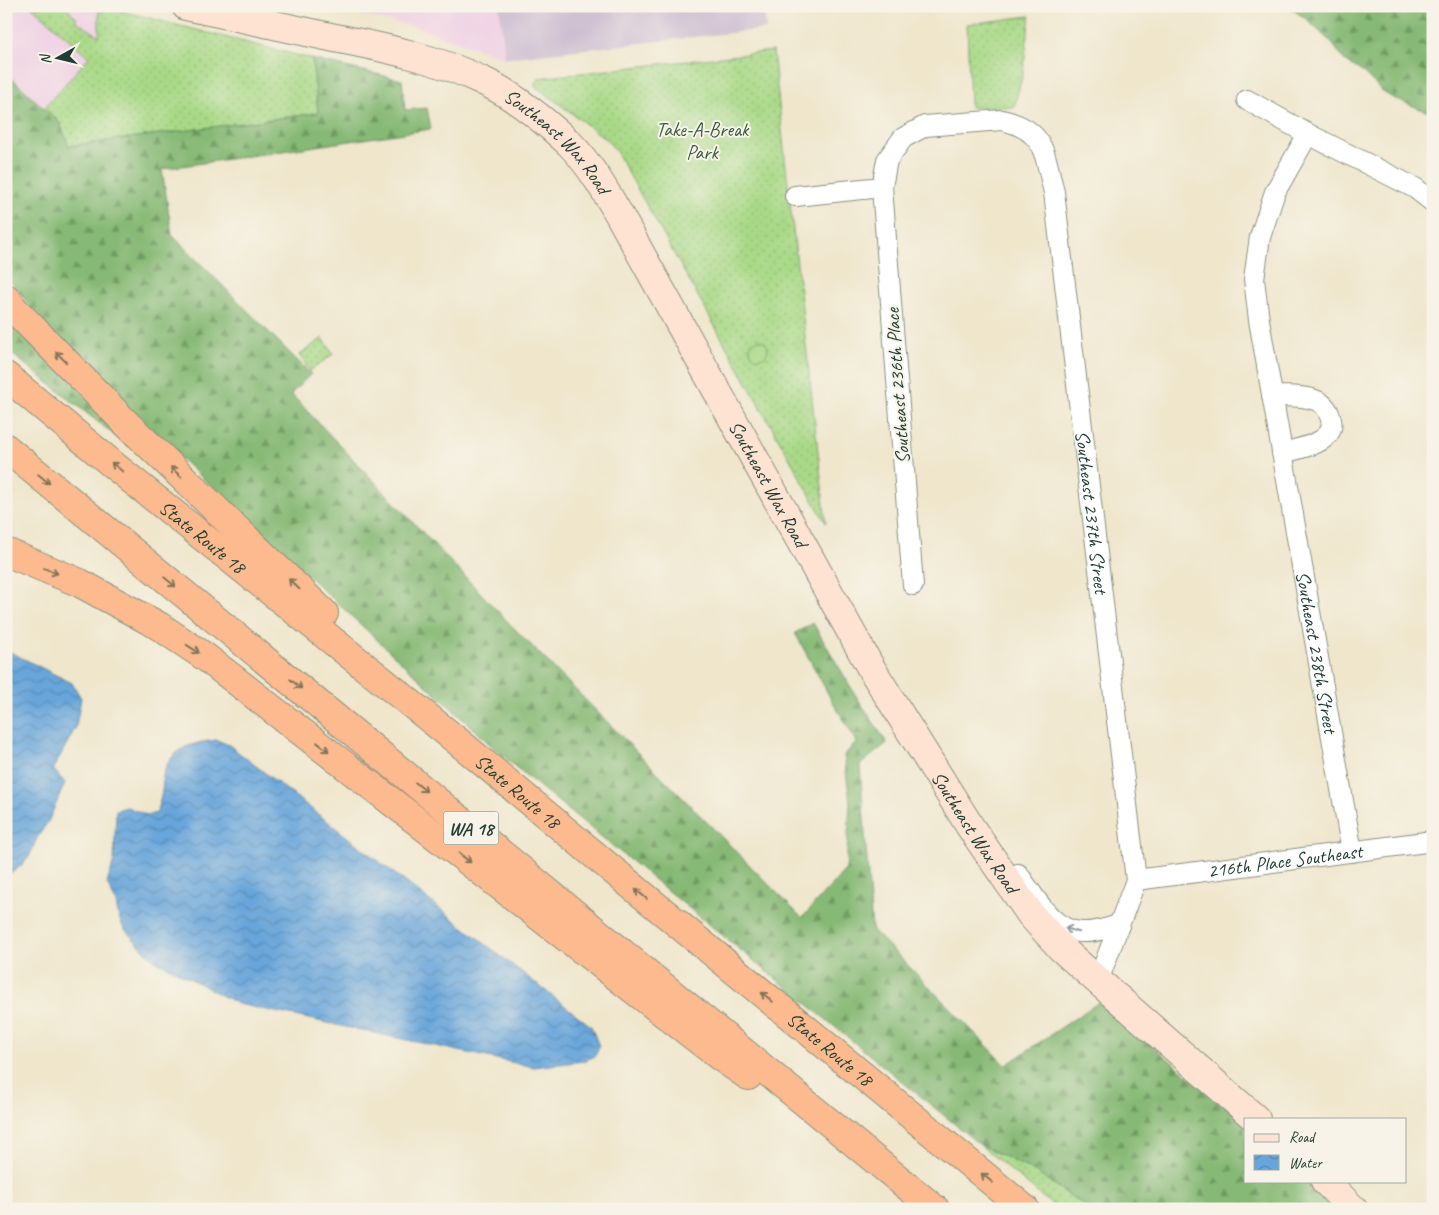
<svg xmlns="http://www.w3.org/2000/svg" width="1439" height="1215" font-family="Caveat,sans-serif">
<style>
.built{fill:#f0d0e4}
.industrial{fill:#cebed1}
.grass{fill:url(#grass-dots);stroke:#648b5e}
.forest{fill:url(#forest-firs);stroke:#527b54}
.pitch{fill:#a9d987;stroke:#648b5e}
.water{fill:url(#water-waves);stroke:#447187}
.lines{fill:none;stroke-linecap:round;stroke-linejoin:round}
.minor-casing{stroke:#879280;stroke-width:22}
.secondary-casing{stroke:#879280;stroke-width:30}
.motorway-casing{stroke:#879280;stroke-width:30}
.minor{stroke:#fff;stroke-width:20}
.secondary{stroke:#fee3d2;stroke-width:28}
.motorway{stroke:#fcba8e;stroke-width:28}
.oneway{stroke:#82755c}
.oneway2{stroke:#8f9e9a}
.labels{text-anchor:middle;stroke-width:4;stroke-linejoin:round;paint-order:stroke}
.shield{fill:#f7f3e8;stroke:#60746a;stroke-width:1}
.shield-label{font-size:19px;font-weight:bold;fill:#1f3d34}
.park-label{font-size:20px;fill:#3b5c45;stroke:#f7f3e8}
.street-label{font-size:20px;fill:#1f3d34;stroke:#f7f3e8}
</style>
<defs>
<pattern id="grass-dots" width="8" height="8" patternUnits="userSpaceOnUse" patternTransform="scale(1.25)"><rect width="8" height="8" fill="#a9d987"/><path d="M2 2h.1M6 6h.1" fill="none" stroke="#91bb75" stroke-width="1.8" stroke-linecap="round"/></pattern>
<pattern id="forest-firs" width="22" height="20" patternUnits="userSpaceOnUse" patternTransform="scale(1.25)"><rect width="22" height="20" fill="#86b974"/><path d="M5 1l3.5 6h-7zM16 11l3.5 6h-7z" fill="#6d9860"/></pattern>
<pattern id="water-waves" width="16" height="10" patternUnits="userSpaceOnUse" patternTransform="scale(1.25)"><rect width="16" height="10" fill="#68a5da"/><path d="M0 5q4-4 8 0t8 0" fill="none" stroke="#5588b2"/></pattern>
</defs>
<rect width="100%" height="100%" fill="#f7f3e8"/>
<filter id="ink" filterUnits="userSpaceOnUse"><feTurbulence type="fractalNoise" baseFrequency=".02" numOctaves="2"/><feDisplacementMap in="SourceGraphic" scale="10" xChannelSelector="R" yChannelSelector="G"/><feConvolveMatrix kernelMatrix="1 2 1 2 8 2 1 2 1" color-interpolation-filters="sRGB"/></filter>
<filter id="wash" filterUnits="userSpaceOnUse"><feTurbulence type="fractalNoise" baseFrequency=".0096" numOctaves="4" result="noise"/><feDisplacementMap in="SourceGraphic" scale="20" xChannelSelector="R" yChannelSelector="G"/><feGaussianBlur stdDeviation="1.12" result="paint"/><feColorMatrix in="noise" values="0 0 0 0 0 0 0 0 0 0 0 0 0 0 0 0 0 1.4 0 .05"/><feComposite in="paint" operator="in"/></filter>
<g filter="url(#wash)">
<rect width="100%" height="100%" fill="#efe6cc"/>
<g class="built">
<polygon points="6,6 99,6 99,37 60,123 6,73"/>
<polygon points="315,6 499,6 505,58 413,26"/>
</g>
<polygon class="industrial" points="499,6 764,6 766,29 505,58"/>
<g class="grass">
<polygon points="31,6 64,6 76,17 76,21 99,36 99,6 102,6 312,59 319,113 68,146 60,123 44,108 89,57"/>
<polygon points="1030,16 1023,73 1014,107 970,107 967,24"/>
<polygon points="773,51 826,523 616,151 606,139 534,85 538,78"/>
<polygon points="323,338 333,354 310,371 299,355"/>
<polygon points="979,1144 1032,1170 1090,1209 1057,1209"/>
</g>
<g class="forest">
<polygon points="1287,6 1433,6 1433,118 1428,112 1393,98 1383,92 1364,73 1345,61 1331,42 1305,18"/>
<polygon points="312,59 402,80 405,110 427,108 431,129 162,169 172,235 311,374 291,394 509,623 802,918 846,869 850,803 844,755 857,742 831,699 795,633 813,623 856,696 887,743 860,765 872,929 1006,1065 1099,1002 1245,1122 1245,1181 1305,1181 1332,1209 1090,1209 1032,1170 979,1144 507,760 91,375 40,320 6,275 6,73 60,123 69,146 318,113"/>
<polygon points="6,311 131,445 128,446 6,349"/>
</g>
<circle class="pitch" cx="759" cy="349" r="9"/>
<g class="water">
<polygon points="6,650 72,683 81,698 76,727 53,769 65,783 49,820 37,838 29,857 22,865 6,877"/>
<path d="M 217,740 L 229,745 L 591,1026 L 599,1046 L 595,1056 L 584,1061 L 534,1067 L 238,1004 L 155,960 L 145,951 L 124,929 L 118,915 L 116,903 L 107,883 L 114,861 L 116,810 L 127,807 L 147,815 L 157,813 C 158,805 161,799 162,791 C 163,785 162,777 164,772 C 172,747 195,742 217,740 Z"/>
</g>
</g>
<g filter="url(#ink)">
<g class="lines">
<g class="minor-casing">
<g id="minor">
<polyline points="1247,100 1308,134 1415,188 1433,202"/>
<path id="s1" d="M 1308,134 L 1275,192 L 1260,237 L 1254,279 L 1259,320 L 1352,852"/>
<polyline points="795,196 882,187"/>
<path d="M 1272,396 C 1285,397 1302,395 1315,400 C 1322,402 1328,409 1330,416 C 1340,443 1300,448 1282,453"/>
<path id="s2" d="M 913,585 L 882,187 L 887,160 L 903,138 L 925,126 L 1002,120 C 1046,130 1044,154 1054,192 L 1136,880 L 1098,981"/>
<path d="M 1018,874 C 1035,896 1051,931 1082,932 C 1094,933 1107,928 1119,925"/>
<path id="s3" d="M 1136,880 L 1433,841"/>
</g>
</g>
<g class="secondary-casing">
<g id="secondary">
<path id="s4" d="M 186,6 C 236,17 285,27 335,38 C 386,48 436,58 483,81 C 514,95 544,120 569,143 C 588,162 603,187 617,211 L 871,668 L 971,828 L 1031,915 L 1061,948 L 1098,981 L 1256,1119"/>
<polyline points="1325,1181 1353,1209"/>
</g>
</g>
<g class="motorway-casing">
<g id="motorway">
<polyline points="6,298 14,309 125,422 324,613"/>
<path id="s5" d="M 6,376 L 117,468 L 455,739 L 644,896 L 1025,1209"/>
<polyline points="6,448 935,1209"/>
<polyline points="6,552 80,583 159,626 204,656 719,1056 748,1076"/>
</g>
</g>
<use href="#minor" class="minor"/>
<use href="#secondary" class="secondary"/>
<use href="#motorway" class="motorway"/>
</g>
<defs><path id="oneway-shaft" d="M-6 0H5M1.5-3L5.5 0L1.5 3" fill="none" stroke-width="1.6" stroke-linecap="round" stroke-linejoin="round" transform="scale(1.25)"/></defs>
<g class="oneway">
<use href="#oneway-shaft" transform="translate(61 357) rotate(-134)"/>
<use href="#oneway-shaft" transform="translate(117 467) rotate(-141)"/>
<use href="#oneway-shaft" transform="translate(176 472) rotate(-136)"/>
<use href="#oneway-shaft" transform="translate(44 479) rotate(39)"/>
<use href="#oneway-shaft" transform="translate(51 571) rotate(22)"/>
<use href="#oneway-shaft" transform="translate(170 582) rotate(39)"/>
<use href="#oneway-shaft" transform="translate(294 584) rotate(-136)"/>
<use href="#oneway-shaft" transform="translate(193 649) rotate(33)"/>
<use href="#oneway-shaft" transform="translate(296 684) rotate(39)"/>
<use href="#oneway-shaft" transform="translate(323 747) rotate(38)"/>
<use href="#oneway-shaft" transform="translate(421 787) rotate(39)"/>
<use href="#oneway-shaft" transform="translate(465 858) rotate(38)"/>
<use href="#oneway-shaft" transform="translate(641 894) rotate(-140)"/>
<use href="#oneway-shaft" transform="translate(767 997) rotate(-141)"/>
<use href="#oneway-shaft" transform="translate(987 1178) rotate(-141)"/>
</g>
<use class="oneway2" href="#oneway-shaft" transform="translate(1072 930) rotate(-163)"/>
</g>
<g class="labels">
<rect class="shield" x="443.5" y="811.5" width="55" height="33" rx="4"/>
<g class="shield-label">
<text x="471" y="835">WA 18</text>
</g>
<g class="park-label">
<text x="702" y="136">Take-A-Break<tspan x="702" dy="23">Park</tspan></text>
</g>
<g class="street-label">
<text dy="7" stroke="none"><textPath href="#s4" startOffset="404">Southeast Wax Road</textPath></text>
<text transform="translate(897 386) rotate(-94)" y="7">Southeast 236th Place</text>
<text dy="7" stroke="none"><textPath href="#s4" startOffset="809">Southeast Wax Road</textPath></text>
<text dy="7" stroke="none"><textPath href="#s2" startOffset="975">Southeast 237th Street</textPath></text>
<text dy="7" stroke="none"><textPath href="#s5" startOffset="254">State Route 18</textPath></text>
<text dy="7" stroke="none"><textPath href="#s1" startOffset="535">Southeast 238th Street</textPath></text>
<text dy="7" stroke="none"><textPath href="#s5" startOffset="659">State Route 18</textPath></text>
<text dy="7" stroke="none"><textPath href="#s4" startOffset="1214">Southeast Wax Road</textPath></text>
<text dy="7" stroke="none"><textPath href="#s3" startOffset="150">216th Place Southeast</textPath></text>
<text dy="7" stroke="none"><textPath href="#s5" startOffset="1064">State Route 18</textPath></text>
</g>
</g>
<rect width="1439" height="1215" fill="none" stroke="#f7f3e8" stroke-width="25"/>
<rect x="1244" y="1118" width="162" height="65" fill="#f7f3e8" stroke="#a1aaa0"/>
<rect x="1254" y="1134" width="25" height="8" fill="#fee3d2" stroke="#a1aaa0"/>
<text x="1289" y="1142" font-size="15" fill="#1f3d34">Road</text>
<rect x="1254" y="1155" width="25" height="15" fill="url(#water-waves)" stroke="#a1aaa0"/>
<text x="1289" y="1168" font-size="15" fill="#1f3d34">Water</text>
<g transform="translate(58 58) rotate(262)" stroke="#f7f3e8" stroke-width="4" paint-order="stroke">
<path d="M0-4L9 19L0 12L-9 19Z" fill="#1f3d34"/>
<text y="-8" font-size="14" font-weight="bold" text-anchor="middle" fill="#1f3d34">N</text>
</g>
</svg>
